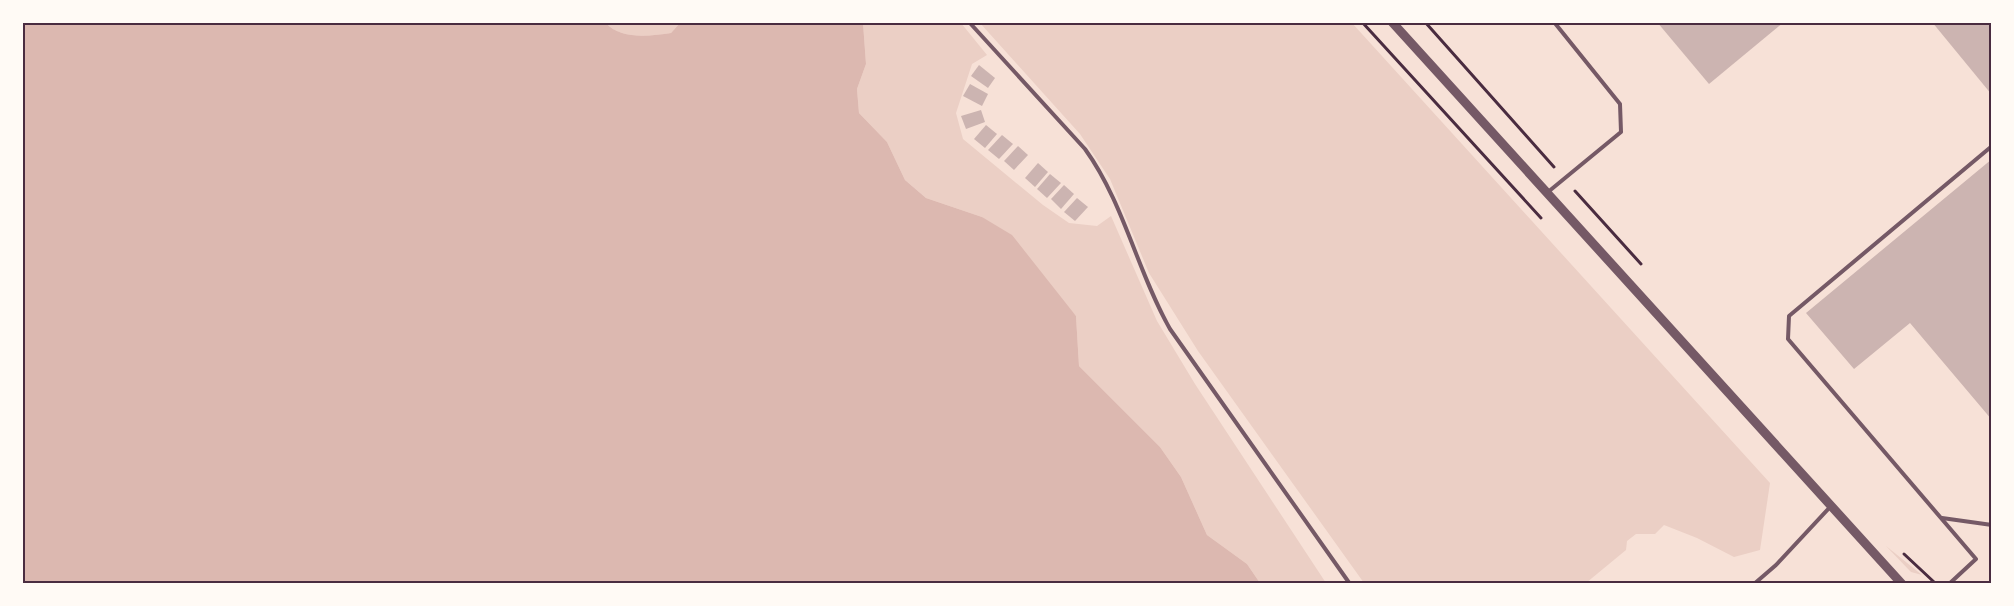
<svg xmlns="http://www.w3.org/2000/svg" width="2014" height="606" font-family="'Alegreya Sans',sans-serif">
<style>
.green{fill:#ebcfc5}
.water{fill:#dcb8b0}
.building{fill:#ccb4b1}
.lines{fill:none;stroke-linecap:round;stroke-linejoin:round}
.path{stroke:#4a2c40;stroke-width:3}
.service{stroke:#755966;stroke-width:4}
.tertiary{stroke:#755966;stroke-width:9}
.neatline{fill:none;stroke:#4a2c40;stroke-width:2}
</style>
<rect width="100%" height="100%" fill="#f7e1d7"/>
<g class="green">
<path d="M 606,23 L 680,23 L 671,33 C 650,36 621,40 606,23 Z"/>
<polygon points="863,23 961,23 987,55 972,64 956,113 963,139 1043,205 1069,223 1097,226 1111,216 1157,321 1195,384 1326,583 1260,583 1247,564 1207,535 1181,477 1160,447 1079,366 1076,316 982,217 926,198 905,180 887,142 859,113 857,89 866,64"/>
<polygon points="980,23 1352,23 1770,483 1760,550 1734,557 1697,538 1664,525 1655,534 1636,534 1627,541 1626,550 1586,583 1364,583 1198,351 1149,273 1110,179 1080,134"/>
<polygon points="1886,546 1922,575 1911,572"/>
</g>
<path class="water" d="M 606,23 C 621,40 650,36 671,33 L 680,23 L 863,23 L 866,64 L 857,89 L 859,113 L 887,142 L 905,180 L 926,198 L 982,217 L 1012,235 L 1076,316 L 1079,366 L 1160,447 L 1181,477 L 1207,535 L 1247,564 L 1260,583 L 23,583 L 23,23 Z"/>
<g class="building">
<polygon points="1657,22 1784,22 1709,84"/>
<polygon points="1932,22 1992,22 1992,95"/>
<polygon points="979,65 995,78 988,88 971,76"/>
<polygon points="970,84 988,94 982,106 963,96"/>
<polygon points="981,110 985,122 966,129 961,116"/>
<polygon points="986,125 997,134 985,148 974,139"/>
<polygon points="1002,135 1013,144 999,159 988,150"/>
<polygon points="1018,146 1028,155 1014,170 1004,161"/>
<polygon points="1992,159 1992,420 1910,323 1854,369 1806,313"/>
<polygon points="1038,163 1048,172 1035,187 1025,178"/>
<polygon points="1050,174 1061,183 1047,198 1037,189"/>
<polygon points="1064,185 1074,194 1061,209 1051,199"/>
<polygon points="1077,198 1088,207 1075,221 1064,212"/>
</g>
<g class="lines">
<g class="path">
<polyline points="1362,22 1541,218"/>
<polyline points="1425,22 1554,167"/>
<polyline points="1575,191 1641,264"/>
<polyline points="1904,554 1934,582"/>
</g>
<g class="service">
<path d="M 969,22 L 1085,149 C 1124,203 1137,271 1170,329 L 1350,584"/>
<polyline points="1548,192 1621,132 1620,104 1554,22"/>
<polyline points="1942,518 1992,525"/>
<polyline points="1754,584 1776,565 1831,506"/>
<polyline points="1949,584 1976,559 1788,339 1789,316 1992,146"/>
</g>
<polyline class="tertiary" points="1392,22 1902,584"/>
</g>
<rect width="2014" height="606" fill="none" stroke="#fffaf5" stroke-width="48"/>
<rect x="24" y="24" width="1966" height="558" class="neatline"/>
</svg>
